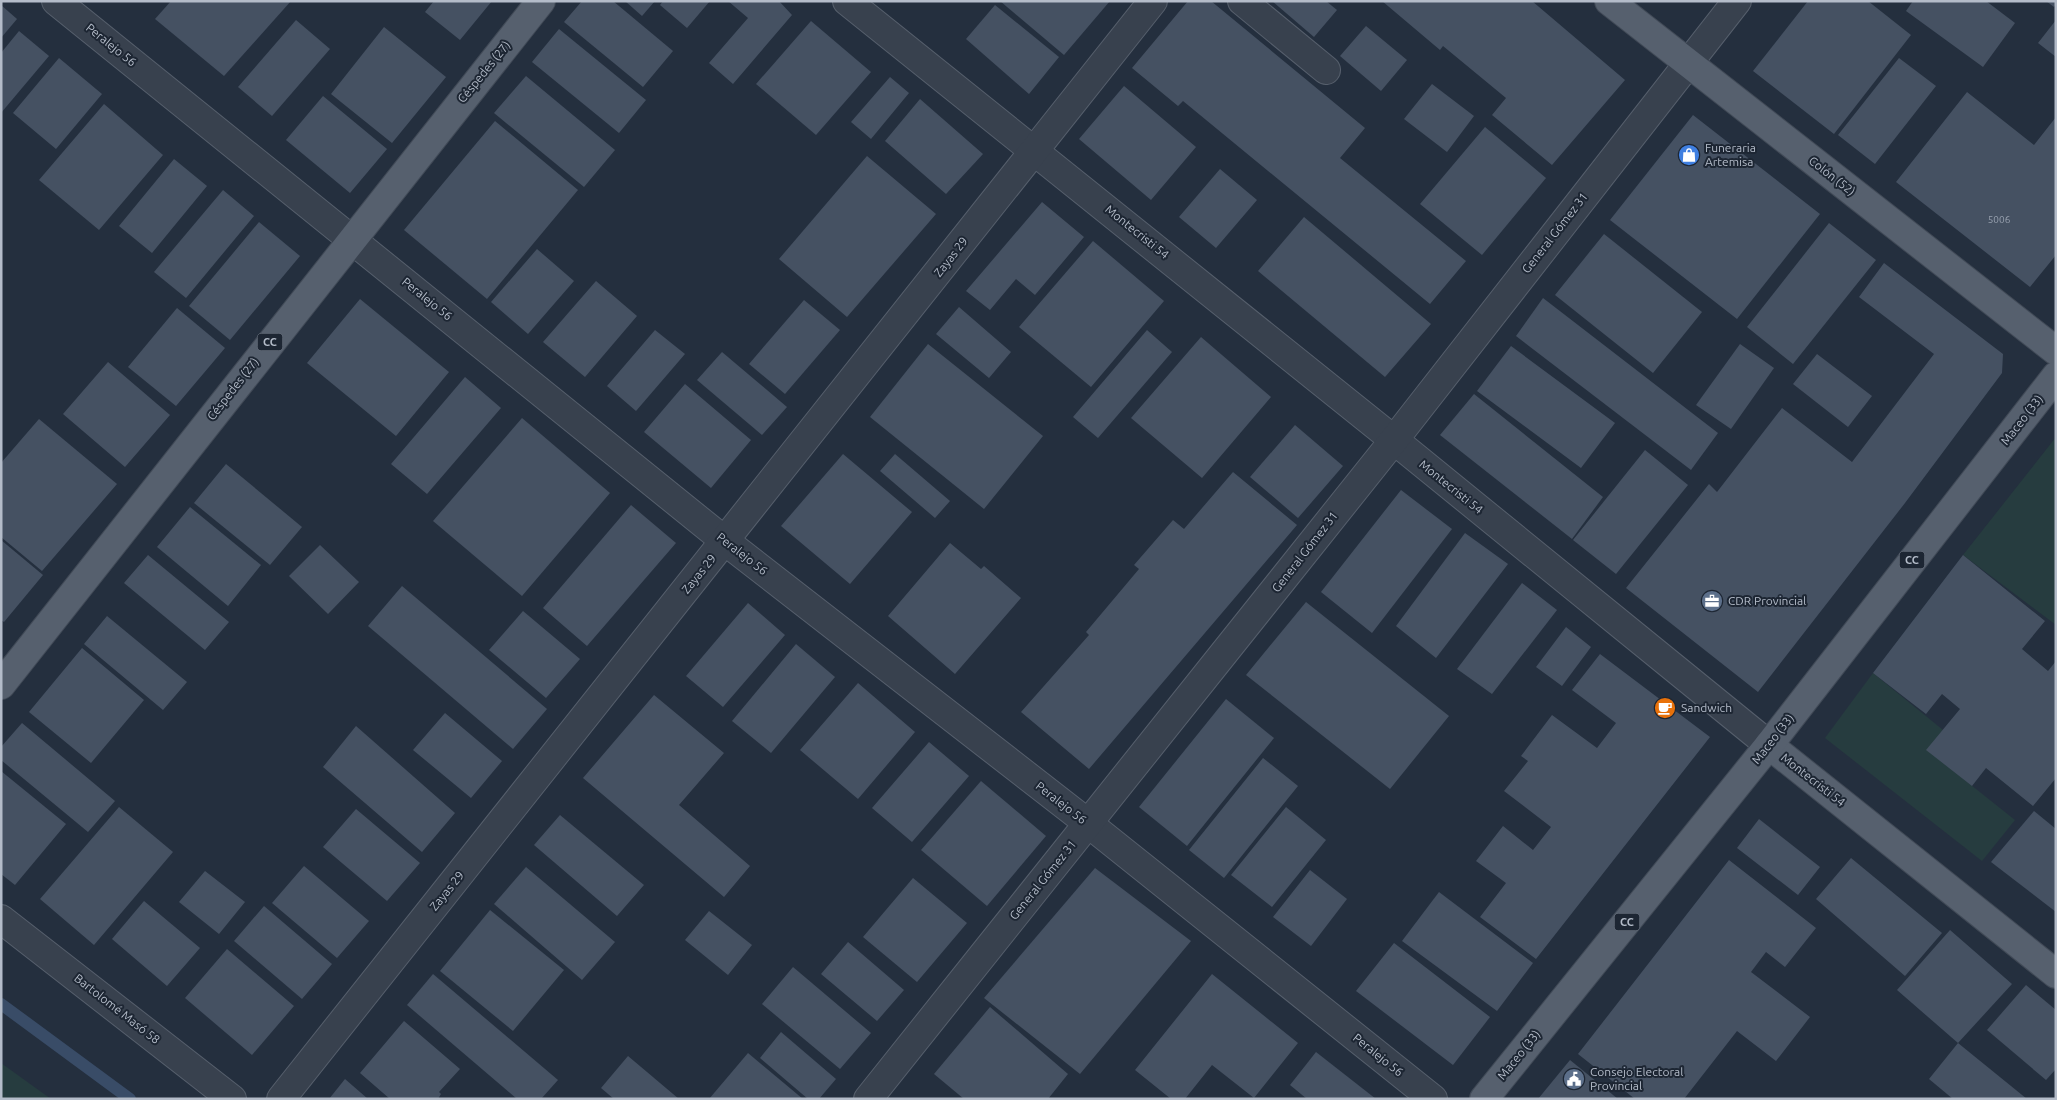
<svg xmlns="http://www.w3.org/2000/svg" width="2057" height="1100" font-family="Ubuntu,sans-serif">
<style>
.green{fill:#263c3f}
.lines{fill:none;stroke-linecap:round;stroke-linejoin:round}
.stream{stroke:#394c67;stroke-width:12}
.building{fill:#455162}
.minor-casing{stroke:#565f6c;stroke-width:30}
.major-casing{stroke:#414a57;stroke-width:30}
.minor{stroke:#38414e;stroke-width:28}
.major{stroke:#56606e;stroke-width:28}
.labels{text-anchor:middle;stroke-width:4;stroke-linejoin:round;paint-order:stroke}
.number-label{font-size:10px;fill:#98a1af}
.shield{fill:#1d2633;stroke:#878f9c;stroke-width:1}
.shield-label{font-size:11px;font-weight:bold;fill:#b4bcc9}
.street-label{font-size:12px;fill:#b4bcc9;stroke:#1d2633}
.poi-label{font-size:12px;fill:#b4bcc9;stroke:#1d2633;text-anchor:start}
</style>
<rect width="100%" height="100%" fill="#242f3e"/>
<g class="green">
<polygon points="2056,437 2056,625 1963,555"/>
<polygon points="1873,673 1943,730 1927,750 2015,820 1982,861 1825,738"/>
<polygon points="1,1063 51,1099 1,1099"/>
</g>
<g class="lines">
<polyline class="stream" points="1,1004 130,1099"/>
</g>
<g class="building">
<polygon points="171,1 291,1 224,76 155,19"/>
<polygon points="434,1 492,1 460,40 425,12"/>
<polygon points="582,1 613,1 673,51 643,87 564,22"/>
<polygon points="625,1 655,1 642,16"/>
<polygon points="663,1 710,1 687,28 660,5"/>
<polygon points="728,1 779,1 792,15 733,84 709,63 748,18"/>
<polygon points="1000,1 1110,1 1064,55"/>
<polygon points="1188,1 1211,1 1365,128 1340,158 1466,261 1430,304 1183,101 1178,106 1132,68"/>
<polygon points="1272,1 1326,1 1337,10 1314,37"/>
<polygon points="1382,1 1532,1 1625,80 1552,165 1492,115 1506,98 1443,46 1440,50"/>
<polygon points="1808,1 1868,1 1911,35 1834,134 1753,71"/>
<polygon points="1913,1 1986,1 2015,23 1983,67 1906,11"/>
<polygon points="2046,1 2056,1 2056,4 2054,7"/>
<polygon points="1,5 17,19 1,38"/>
<polygon points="995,5 1059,57 1029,94 966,39"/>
<polygon points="296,20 330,49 272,116 238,87"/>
<polygon points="2056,20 2056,57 2038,43"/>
<polygon points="811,21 871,72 816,135 756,84"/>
<polygon points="1366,26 1407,60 1381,91 1340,56"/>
<polygon points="384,27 446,77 392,143 331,94"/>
<polygon points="559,29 646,100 619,133 532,62"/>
<polygon points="19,31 49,56 1,113 1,53"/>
<polygon points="59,58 102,94 56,149 13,113"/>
<polygon points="1899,58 1936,86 1875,164 1838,135"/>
<polygon points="526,76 615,150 584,187 494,113"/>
<polygon points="890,77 909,93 871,139 851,122"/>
<polygon points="1432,84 1474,116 1447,152 1404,119"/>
<polygon points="1124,86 1196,147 1151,200 1079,139"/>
<polygon points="1967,92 2034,145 2056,117 2056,255 2030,287 1896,182"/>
<polygon points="323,96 387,149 350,193 286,140"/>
<polygon points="920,99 983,154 946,194 885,141"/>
<polygon points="104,104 163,155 99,230 39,180"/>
<polygon points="1693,115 1820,214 1737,319 1610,220"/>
<polygon points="495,121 578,190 487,299 404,230"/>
<polygon points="1485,127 1546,178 1482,255 1420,204"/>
<polygon points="867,156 936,214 847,317 779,259"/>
<polygon points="174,159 207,186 152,253 119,226"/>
<polygon points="1220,169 1257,200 1216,248 1179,217"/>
<polygon points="223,190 254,216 186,298 154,272"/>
<polygon points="1042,202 1084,237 1035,295 1016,279 990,310 966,291"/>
<polygon points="1304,217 1431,324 1385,377 1258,271"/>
<polygon points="259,222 300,256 230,340 189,306"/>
<polygon points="1829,223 1876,260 1793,364 1747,327"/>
<polygon points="1604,234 1702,312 1653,373 1555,295"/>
<polygon points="1093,241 1164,301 1091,387 1019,327"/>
<polygon points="537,249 574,281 528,334 491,302"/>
<polygon points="1884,263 2003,354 2002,373 1905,503 1758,692 1626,588 1709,484 1717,492 1782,408 1852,462 1934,354 1859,297"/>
<polygon points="596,281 637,316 585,377 543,342"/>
<polygon points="1543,298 1718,433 1691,470 1516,336"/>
<polygon points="360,299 449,372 396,436 307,363"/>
<polygon points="804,300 840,330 785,394 749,364"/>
<polygon points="959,307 1011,352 989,378 936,334"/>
<polygon points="177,308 225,348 176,406 128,367"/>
<polygon points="655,330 685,354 636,411 607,386"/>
<polygon points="1147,330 1172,352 1098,438 1073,417"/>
<polygon points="1201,337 1271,397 1202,478 1131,418"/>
<polygon points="928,344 1043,436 984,509 870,417"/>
<polygon points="1740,344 1774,368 1731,429 1696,405"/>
<polygon points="1511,346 1615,423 1581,468 1477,391"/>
<polygon points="722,352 787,407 762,435 697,380"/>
<polygon points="1817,354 1872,396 1848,427 1793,384"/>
<polygon points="108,362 170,415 125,467 63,414"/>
<polygon points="465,377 501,408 427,494 391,464"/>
<polygon points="685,384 751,440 711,488 644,432"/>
<polygon points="1474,394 1603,497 1572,539 1440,435"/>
<polygon points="522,418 610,493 522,596 433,521"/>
<polygon points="39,419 117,484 42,571 1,537 1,463"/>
<polygon points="1295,425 1343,466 1298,518 1250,477"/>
<polygon points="1645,450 1688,485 1616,574 1573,540"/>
<polygon points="843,454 912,512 850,584 781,526"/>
<polygon points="895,454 950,501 935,518 880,471"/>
<polygon points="226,464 302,527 270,565 194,503"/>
<polygon points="1233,472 1297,525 1089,769 1021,712 1089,635 1086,632 1139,569 1134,565 1173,520 1184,529"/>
<polygon points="1401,490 1452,529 1372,633 1321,592"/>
<polygon points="631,505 676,543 587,646 543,608"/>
<polygon points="190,507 261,565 228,606 157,547"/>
<polygon points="1465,533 1508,564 1436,658 1396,626"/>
<polygon points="1,540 43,575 4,622 1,620"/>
<polygon points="950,543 981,569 984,566 1021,598 955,674 888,616"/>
<polygon points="320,545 359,582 328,614 289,576"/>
<polygon points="148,555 229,622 205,650 124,583"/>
<polygon points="1963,555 2045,621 2022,649 2048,671 2056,661 2056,778 2033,806 1986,768 1972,786 1926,750 1960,709 1942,694 1926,714 1873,673"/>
<polygon points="1522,583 1557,610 1492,694 1457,669"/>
<polygon points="402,586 547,709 513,749 368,626"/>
<polygon points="1306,602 1449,716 1390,789 1246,675"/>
<polygon points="748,603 785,635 723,707 686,676"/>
<polygon points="523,611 580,659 546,698 489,650"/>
<polygon points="107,616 187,682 163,710 84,644"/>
<polygon points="1566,627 1591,647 1562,686 1536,667"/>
<polygon points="796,644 835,677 771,753 732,721"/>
<polygon points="82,648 144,700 91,763 29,712"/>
<polygon points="1600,654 1710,737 1536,959 1480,917 1506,883 1476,861 1503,826 1533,850 1551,827 1504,791 1528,761 1521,756 1552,715 1597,748 1616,723 1572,690"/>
<polygon points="858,683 915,732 858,799 800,750"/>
<polygon points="654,695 724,753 679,805 750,866 724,897 583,778"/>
<polygon points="1226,699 1274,738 1187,846 1139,807"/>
<polygon points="445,713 502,761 471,798 413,750"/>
<polygon points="22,723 115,801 88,832 1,760 1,747"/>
<polygon points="356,726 455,813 422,852 323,767"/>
<polygon points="929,742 969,776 912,842 872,808"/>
<polygon points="1263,758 1298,786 1224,878 1189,850"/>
<polygon points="1,771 66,824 15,885 1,874"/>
<polygon points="981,781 1046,836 987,906 921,850"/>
<polygon points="119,807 173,852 94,945 40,899"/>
<polygon points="1286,807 1326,840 1272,907 1231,875"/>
<polygon points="356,809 420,863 387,901 323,847"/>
<polygon points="2034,811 2056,829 2056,912 1991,862"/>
<polygon points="560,815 644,885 617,916 534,845"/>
<polygon points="1759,819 1820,867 1798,895 1737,848"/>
<polygon points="1851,858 1942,933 1905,976 1816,899"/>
<polygon points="1729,860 1816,928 1785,967 1766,952 1751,972 1810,1017 1776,1061 1737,1031 1684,1099 1635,1099 1578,1054"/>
<polygon points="304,866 369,921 337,958 272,903"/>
<polygon points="526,867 615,942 582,980 494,904"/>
<polygon points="1095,868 1191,941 1080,1074 984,998"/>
<polygon points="1310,870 1347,899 1311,946 1273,917"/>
<polygon points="205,871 245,902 219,934 179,902"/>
<polygon points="913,878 967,923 917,982 863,937"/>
<polygon points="1439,892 1533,963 1497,1011 1402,941"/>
<polygon points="144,901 200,948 167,986 112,939"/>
<polygon points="264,906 332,964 302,999 234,941"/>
<polygon points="490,910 564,970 513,1031 440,971"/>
<polygon points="709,911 752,945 728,975 685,940"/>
<polygon points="1950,930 2012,984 1958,1043 1897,990"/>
<polygon points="848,942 904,990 877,1021 821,974"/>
<polygon points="1394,943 1490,1017 1453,1065 1356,991"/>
<polygon points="227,949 294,1006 252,1055 185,998"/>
<polygon points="793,967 871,1033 840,1069 762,1004"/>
<polygon points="433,974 558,1080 541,1099 517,1099 407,1005"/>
<polygon points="1212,974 1298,1043 1254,1098 1212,1065 1185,1099 1171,1099 1135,1070"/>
<polygon points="2026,985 2056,1010 2056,1069 2046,1080 1987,1030"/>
<polygon points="990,1007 1068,1074 1048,1099 964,1099 934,1074"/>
<polygon points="404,1021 460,1069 439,1092 441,1094 438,1099 390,1099 360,1073"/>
<polygon points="781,1032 836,1079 819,1099 808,1099 760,1058"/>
<polygon points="1958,1043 2027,1099 1953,1099 1929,1079"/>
<polygon points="1316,1052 1376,1099 1307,1099 1290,1085"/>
<polygon points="748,1053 803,1099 709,1099"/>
<polygon points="628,1056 679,1099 614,1099 601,1088"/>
<polygon points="1570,1060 1618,1099 1538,1099"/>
<polygon points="345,1079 368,1099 329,1099"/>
</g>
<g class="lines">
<g class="minor-casing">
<g id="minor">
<polyline points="56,1 725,541 1089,824 1433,1099"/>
<polyline points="847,1 1394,440 1769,745"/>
<polyline points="1242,1 1326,70"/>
<polyline points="1,919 232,1099"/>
<polyline points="281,1099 1153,1"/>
<polyline points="868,1099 1394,440 1737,1"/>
</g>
</g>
<g class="major-casing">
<g id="major">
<polyline points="1609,1 2056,351"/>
<polyline points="1,685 541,1"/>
<polyline points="1769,745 2056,974"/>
<polyline points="1484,1099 1769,745 2056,376"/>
</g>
</g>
<use href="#minor" class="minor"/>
<use href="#major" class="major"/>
</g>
<defs>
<g id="shop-disc" transform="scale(1.125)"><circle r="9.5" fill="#3f7fe0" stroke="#1d2633"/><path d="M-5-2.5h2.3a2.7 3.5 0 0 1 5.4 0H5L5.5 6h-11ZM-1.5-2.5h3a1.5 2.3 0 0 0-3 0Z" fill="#fff"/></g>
<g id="office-disc" transform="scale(1.125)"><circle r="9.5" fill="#5c6f8a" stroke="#1d2633"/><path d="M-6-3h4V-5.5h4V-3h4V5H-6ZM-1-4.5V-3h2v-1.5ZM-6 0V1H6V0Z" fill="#fff"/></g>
<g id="cafe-disc" transform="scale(1.125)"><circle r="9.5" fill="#e8710a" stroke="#1d2633"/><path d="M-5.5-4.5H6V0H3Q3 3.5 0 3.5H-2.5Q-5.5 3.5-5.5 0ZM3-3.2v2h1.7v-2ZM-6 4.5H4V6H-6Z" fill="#fff"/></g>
<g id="civic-disc" transform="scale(1.125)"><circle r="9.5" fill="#5c6f8a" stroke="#1d2633"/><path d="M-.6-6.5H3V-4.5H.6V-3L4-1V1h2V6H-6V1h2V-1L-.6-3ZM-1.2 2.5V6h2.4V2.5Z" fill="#fff"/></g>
</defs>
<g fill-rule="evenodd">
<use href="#shop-disc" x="1689" y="155"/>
<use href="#office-disc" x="1712" y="601"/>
<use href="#cafe-disc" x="1665" y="708"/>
<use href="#civic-disc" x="1574" y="1079"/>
</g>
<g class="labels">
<g class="number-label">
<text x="1999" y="223">5006</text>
</g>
<g class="shield">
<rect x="257.5" y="333.5" width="25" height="17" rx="4"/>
<rect x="1899.5" y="551.5" width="25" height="17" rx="4"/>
<rect x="1614.5" y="913.5" width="25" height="17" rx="4"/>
</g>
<g class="shield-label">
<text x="270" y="346">CC</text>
<text x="1912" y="564">CC</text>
<text x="1627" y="926">CC</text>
</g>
<g class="street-label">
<text transform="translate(111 45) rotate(39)" y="4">Peralejo 56</text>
<text transform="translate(484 72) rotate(-51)" y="4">Céspedes (27)</text>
<text transform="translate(1832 176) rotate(38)" y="4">Colón (52)</text>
<text transform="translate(1137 232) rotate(39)" y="4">Montecristi 54</text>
<text transform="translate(1555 233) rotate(-52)" y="4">General Gómez 31</text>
<text transform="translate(951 257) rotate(-52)" y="4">Zayas 29</text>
<text transform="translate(427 299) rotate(39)" y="4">Peralejo 56</text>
<text transform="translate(233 389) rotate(-52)" y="4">Céspedes (27)</text>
<text transform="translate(2022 420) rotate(-52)" y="4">Maceo (33)</text>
<text transform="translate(1451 487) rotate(39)" y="4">Montecristi 54</text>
<text transform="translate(1305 552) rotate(-52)" y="4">General Gómez 31</text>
<text transform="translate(742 554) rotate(38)" y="4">Peralejo 56</text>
<text transform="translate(699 574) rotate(-51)" y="4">Zayas 29</text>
<text transform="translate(1773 739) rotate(-52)" y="4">Maceo (33)</text>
<text transform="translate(1813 780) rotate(38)" y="4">Montecristi 54</text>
<text transform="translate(1061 803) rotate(38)" y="4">Peralejo 56</text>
<text transform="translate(1043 880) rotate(-51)" y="4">General Gómez 31</text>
<text transform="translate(447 891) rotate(-51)" y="4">Zayas 29</text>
<text transform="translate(117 1009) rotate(38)" y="4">Bartolomé Masó 58</text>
<text transform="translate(1378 1055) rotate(39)" y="4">Peralejo 56</text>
<text transform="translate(1519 1055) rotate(-51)" y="4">Maceo (33)</text>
</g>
<g class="poi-label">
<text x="1705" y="152">Funeraria<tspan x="1705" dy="14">Artemisa</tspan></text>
<text x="1728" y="605">CDR Provincial</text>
<text x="1681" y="712">Sandwich</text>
<text x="1590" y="1076">Consejo Electoral<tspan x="1590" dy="14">Provincial</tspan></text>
</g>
</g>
<rect width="2057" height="1100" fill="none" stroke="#b4bcc9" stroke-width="5"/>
</svg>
